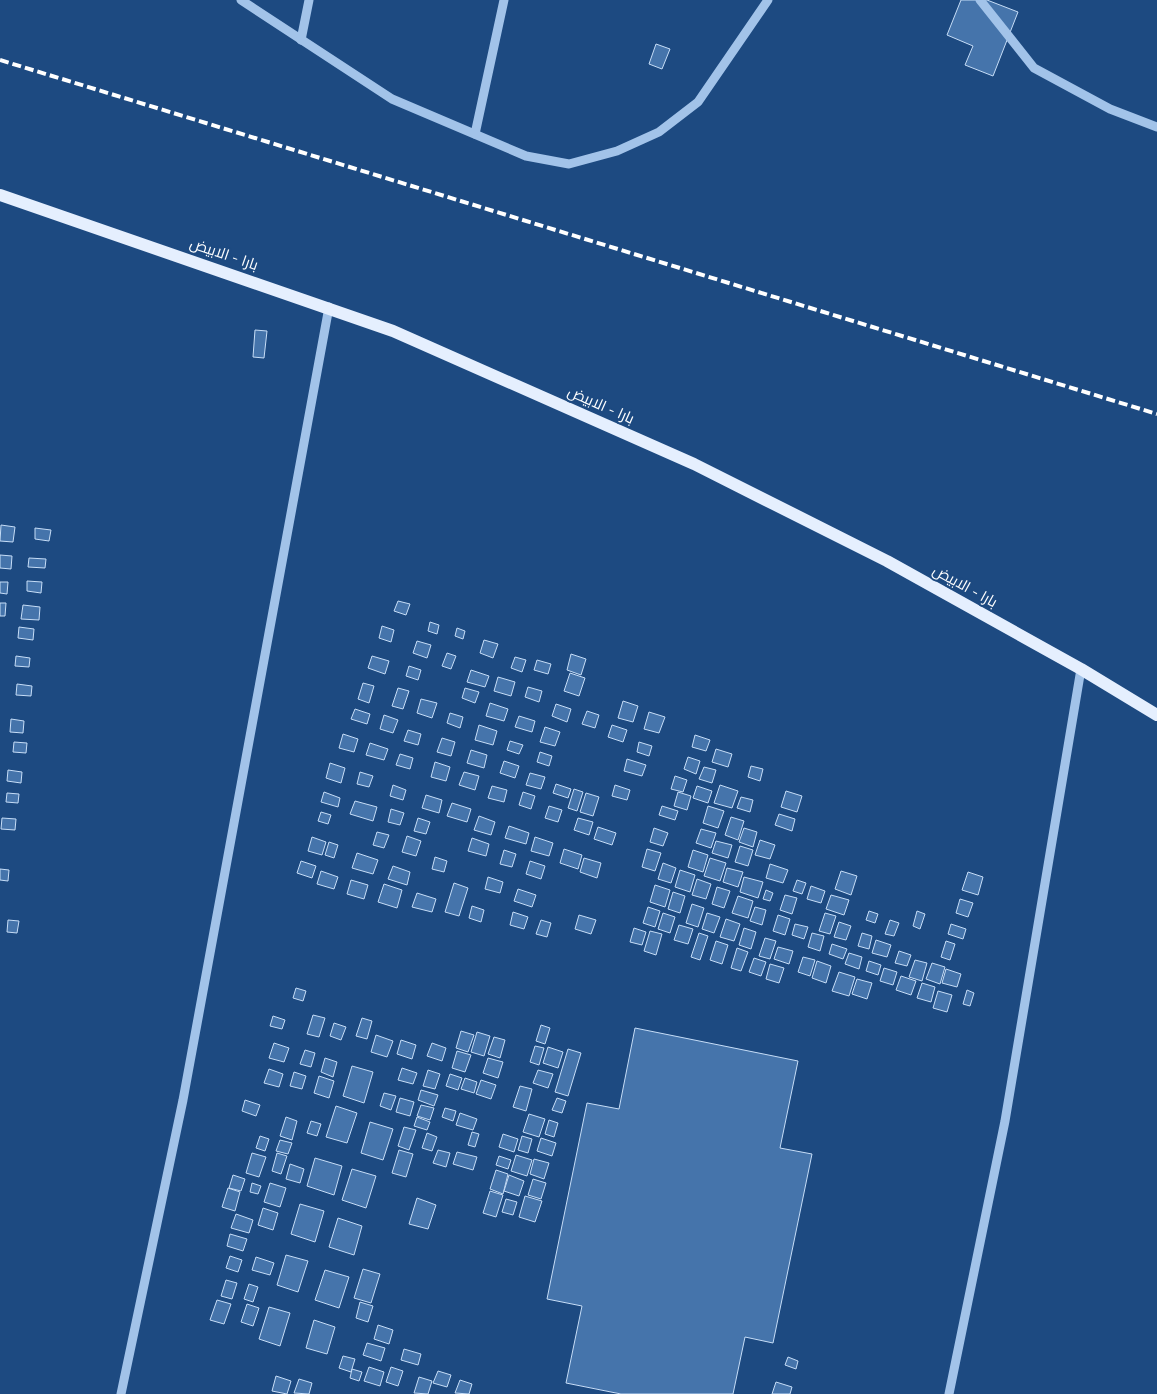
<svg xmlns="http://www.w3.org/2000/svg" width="1157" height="1394" font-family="Mulish,Cairo,sans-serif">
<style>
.building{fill:#4574ab;stroke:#c6ddf7}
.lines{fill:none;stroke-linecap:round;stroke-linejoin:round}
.minor{stroke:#a2c3e9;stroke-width:9}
.major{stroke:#e5effe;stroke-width:12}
.rail{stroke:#fff;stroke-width:4;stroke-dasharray:9 4;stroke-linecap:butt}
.labels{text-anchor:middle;stroke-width:4;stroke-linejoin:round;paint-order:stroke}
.street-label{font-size:15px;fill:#fff;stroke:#1d4a81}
</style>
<rect width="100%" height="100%" fill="#1d4a81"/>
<g class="building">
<polygon points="961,0 987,0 1018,12 993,76 965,65 973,46 947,35"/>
<polygon points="656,44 670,49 662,69 649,64"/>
<polygon points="255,330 267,331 264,358 253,357"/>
<polygon points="1,525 15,527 13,542 0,541"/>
<polygon points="35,528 51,530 49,541 35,539"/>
<polygon points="0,555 12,556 11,569 0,568"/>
<polygon points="29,558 46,559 45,568 28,567"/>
<polygon points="27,581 42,582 41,593 27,591"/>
<polygon points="0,582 8,582 7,594 0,593"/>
<polygon points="398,601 410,604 406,615 394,611"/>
<polygon points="0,603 6,603 5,616 0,616"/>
<polygon points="23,605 40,607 39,620 21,619"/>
<polygon points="430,622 439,625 437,634 428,631"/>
<polygon points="382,626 394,630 391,642 379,638"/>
<polygon points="19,627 34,629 33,640 18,638"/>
<polygon points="457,628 465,631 463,639 455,636"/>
<polygon points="484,640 498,644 493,658 480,653"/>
<polygon points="417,641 431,645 427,658 413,653"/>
<polygon points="447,653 456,656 451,669 442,666"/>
<polygon points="571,654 586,659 581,675 567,670"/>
<polygon points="16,656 30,658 29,667 15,666"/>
<polygon points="372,656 389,661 385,674 368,668"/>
<polygon points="515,657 526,660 522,672 511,668"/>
<polygon points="537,660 551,664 548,674 534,670"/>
<polygon points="409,666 421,670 418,680 406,676"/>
<polygon points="471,670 489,676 485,687 467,682"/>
<polygon points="570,673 585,678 579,696 564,691"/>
<polygon points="498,677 515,682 511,696 494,691"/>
<polygon points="363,683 374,686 369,703 358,699"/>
<polygon points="17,684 32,686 31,696 16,695"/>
<polygon points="528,687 542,691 539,702 525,697"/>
<polygon points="398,688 409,691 403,709 392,706"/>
<polygon points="465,688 479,692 475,703 462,698"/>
<polygon points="421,699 437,703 432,718 417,713"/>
<polygon points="623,701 638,706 633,722 618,718"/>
<polygon points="490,703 508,709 504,721 486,716"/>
<polygon points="556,704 571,709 567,722 552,716"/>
<polygon points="355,709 370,714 367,724 351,719"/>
<polygon points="587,711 599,715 595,728 582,724"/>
<polygon points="649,712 665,717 659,733 644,729"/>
<polygon points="450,713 463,717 460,728 447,723"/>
<polygon points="384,715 398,720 393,733 380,729"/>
<polygon points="519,716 535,721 532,732 515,727"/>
<polygon points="11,719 24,721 23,733 10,732"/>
<polygon points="479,725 497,731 493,745 475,740"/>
<polygon points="612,725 627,730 623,742 608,737"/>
<polygon points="545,727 560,732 555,746 540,742"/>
<polygon points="408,730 421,734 418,745 404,741"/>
<polygon points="343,734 358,739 354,752 339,748"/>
<polygon points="695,735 710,740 706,751 692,747"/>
<polygon points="442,738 455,742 451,756 437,752"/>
<polygon points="510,741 523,745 519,754 507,750"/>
<polygon points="14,742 27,743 26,753 13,752"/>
<polygon points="639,742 652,746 649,756 637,752"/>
<polygon points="370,743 388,749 384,760 366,755"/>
<polygon points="716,749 732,754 728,767 712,762"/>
<polygon points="471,750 487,755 484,768 467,763"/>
<polygon points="540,752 552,756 549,766 537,762"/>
<polygon points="400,754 413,758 410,769 396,765"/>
<polygon points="688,757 700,761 696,774 684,769"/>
<polygon points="627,759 646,765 642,776 624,771"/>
<polygon points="504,761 519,766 515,778 500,773"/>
<polygon points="435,762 450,767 446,781 431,777"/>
<polygon points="330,763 345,768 341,783 326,778"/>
<polygon points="751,766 763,769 760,781 748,777"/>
<polygon points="704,767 716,770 712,783 699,779"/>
<polygon points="8,770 22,772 21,783 7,781"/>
<polygon points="360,772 373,776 369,787 357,784"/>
<polygon points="464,772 479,776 475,790 459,785"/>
<polygon points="530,773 545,777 541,789 526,785"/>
<polygon points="675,776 687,780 683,792 671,789"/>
<polygon points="556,784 571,789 568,798 553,793"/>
<polygon points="393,785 406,790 403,800 390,796"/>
<polygon points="615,785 630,790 627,800 612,796"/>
<polygon points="720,785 738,791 732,808 714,803"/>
<polygon points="492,786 507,790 504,802 488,798"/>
<polygon points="697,786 712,791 708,803 693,798"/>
<polygon points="574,789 583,792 577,811 568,808"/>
<polygon points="786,791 802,796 797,812 781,807"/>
<polygon points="324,792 340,798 338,807 321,802"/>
<polygon points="523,792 535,796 531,809 519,805"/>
<polygon points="678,792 691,796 687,810 674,806"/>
<polygon points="7,793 19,794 18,803 6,802"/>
<polygon points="586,793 599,797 593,816 580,812"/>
<polygon points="426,795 442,800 439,813 422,808"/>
<polygon points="741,797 753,800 750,812 737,808"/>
<polygon points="355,801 377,807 373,821 350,814"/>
<polygon points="452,803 471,809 467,822 447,816"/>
<polygon points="549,806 562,810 558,822 545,818"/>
<polygon points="662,806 678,811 675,820 659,815"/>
<polygon points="708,806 724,811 718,828 703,823"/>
<polygon points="391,809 404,813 400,825 388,822"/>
<polygon points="321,812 331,815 328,824 318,821"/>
<polygon points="779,814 795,819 792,831 775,825"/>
<polygon points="479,816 495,822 491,835 474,830"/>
<polygon points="731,817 744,821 738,840 725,835"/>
<polygon points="2,818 16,819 15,830 1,829"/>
<polygon points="418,818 430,822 426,834 414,831"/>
<polygon points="578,818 593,822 589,835 574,830"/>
<polygon points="509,826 529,833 526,844 505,838"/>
<polygon points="598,827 616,833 612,845 594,839"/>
<polygon points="654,828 668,833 663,846 650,842"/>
<polygon points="744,828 757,832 753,847 739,842"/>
<polygon points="701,829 716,833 711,848 696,843"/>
<polygon points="377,832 389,835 384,848 373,845"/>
<polygon points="407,836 421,841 416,856 402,852"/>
<polygon points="312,837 326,842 322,855 308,851"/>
<polygon points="535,837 553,843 549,856 531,851"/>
<polygon points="472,838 489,844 486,856 468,851"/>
<polygon points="760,840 775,845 770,859 755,855"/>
<polygon points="716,841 732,845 728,858 712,853"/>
<polygon points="329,842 338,845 334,858 325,855"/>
<polygon points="740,846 753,850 748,866 735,862"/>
<polygon points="564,849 582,855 578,869 560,863"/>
<polygon points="647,849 661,853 655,871 642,867"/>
<polygon points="504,850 516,854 512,867 500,864"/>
<polygon points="693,850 708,855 703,872 688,867"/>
<polygon points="357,853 378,860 373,874 352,868"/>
<polygon points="435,857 447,861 444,872 432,869"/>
<polygon points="584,858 601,863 597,878 580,872"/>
<polygon points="710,858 726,863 720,881 704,876"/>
<polygon points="301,861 316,866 312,878 297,873"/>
<polygon points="530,861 545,866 541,879 526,874"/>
<polygon points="663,863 676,868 671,883 658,879"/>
<polygon points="770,864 788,870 783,883 766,878"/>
<polygon points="393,866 410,872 407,885 388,879"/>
<polygon points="727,868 743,872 738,887 723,882"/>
<polygon points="0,869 9,870 8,881 0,880"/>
<polygon points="680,870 695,875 690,892 675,887"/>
<polygon points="321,871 338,877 334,889 317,884"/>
<polygon points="841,871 857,876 851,895 835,889"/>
<polygon points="968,872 983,877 978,895 962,890"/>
<polygon points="488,877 503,882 500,893 485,889"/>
<polygon points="744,877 763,882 758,898 740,892"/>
<polygon points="697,879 711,884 706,899 692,895"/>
<polygon points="351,880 368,885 364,899 347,894"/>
<polygon points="797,880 806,883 802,894 793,891"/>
<polygon points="454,883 468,888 459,916 445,912"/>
<polygon points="384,884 402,890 397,908 378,902"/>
<polygon points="655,885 670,890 665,907 650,902"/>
<polygon points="811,886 825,891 821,903 807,899"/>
<polygon points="717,887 730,891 724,908 712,904"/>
<polygon points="518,889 536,895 532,907 514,901"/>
<polygon points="766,890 773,893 770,901 763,899"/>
<polygon points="673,892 685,896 680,913 668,909"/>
<polygon points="417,893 436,899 432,912 412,907"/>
<polygon points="785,895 797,898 792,914 780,910"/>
<polygon points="831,895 849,900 844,915 826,909"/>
<polygon points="738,896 753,901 748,918 732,913"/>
<polygon points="960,899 973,903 968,917 956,913"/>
<polygon points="692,904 704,908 698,927 686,923"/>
<polygon points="472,906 484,910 481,922 469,918"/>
<polygon points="648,907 660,911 655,927 643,923"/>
<polygon points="755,907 766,910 762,925 750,921"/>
<polygon points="869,911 878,914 875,923 866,920"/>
<polygon points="917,911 925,914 920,929 913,926"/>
<polygon points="513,912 528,917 524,929 510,925"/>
<polygon points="663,913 675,917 670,933 658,929"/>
<polygon points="707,913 720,917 714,933 702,929"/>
<polygon points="825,913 836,916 830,934 819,931"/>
<polygon points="579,915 596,920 591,934 575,929"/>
<polygon points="778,915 790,919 785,935 773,931"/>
<polygon points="726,919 740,924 734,941 720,937"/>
<polygon points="8,920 19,921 17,933 7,932"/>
<polygon points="541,920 551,923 547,937 536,934"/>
<polygon points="890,920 899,923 894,936 885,934"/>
<polygon points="839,922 851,926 846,940 834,937"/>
<polygon points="795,924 808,927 804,939 792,935"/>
<polygon points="951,924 966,929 963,939 948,934"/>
<polygon points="679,925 693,929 688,944 674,940"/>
<polygon points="634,928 646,932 642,945 630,942"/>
<polygon points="744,928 756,932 751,949 739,945"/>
<polygon points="650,931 662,934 656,955 644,951"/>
<polygon points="699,933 708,936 700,960 691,957"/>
<polygon points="812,933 824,936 820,951 808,947"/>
<polygon points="862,933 872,936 869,949 858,946"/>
<polygon points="765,938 776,941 770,959 759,956"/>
<polygon points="876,940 891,945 887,957 872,953"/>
<polygon points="716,941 728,945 722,964 710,960"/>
<polygon points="946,941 955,944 950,960 941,957"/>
<polygon points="832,944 847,949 843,959 829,954"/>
<polygon points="778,947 793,951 789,964 774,959"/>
<polygon points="737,948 748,952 741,971 731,968"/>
<polygon points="899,951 911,955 907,966 895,963"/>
<polygon points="849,953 862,957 859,969 845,964"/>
<polygon points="803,957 815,960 810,976 798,972"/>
<polygon points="754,958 766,962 761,976 749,972"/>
<polygon points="915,960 927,963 922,981 909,977"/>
<polygon points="817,961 831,966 826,983 812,978"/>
<polygon points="869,961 881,965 878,975 866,971"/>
<polygon points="932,963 945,967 940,984 926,979"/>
<polygon points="770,964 784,968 779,983 766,979"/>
<polygon points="884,968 897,972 893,985 880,981"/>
<polygon points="946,969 961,974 957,987 942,983"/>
<polygon points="839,972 855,977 849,996 832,991"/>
<polygon points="901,976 916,981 911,995 896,990"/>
<polygon points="857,979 872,983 867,999 852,994"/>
<polygon points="922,983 935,987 931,1002 917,998"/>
<polygon points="296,988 306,991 303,1001 293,998"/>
<polygon points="967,990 974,993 970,1006 963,1004"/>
<polygon points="938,991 952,995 947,1012 933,1008"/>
<polygon points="313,1015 325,1018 319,1037 307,1034"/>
<polygon points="273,1016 285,1020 282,1029 270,1026"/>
<polygon points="362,1018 372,1021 367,1039 356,1036"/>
<polygon points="334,1023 346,1027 341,1040 330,1036"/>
<polygon points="541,1025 550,1028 545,1044 536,1041"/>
<polygon points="635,1028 798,1061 780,1148 812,1154 773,1343 745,1337 733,1394 621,1394 566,1383 582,1306 547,1299 587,1103 619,1109"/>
<polygon points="461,1031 474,1035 468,1052 456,1048"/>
<polygon points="477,1032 490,1036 484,1056 471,1052"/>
<polygon points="376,1035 393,1041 387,1057 371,1052"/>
<polygon points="494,1037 505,1040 500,1058 488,1054"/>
<polygon points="401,1040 416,1045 412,1059 397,1054"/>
<polygon points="274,1043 289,1048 284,1062 269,1058"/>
<polygon points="432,1043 446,1048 442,1061 427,1056"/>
<polygon points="535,1046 544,1048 539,1065 530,1062"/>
<polygon points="548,1047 563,1052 558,1068 543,1063"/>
<polygon points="568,1049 581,1053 568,1096 555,1092"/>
<polygon points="305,1050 315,1053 311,1067 300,1064"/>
<polygon points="457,1051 471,1055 465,1072 452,1068"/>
<polygon points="325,1058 337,1062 333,1077 321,1072"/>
<polygon points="488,1058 503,1062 498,1078 483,1073"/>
<polygon points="352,1066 373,1072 364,1103 343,1096"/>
<polygon points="402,1068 417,1073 413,1084 398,1080"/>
<polygon points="269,1069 283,1074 279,1087 264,1083"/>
<polygon points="428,1070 440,1074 435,1089 423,1086"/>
<polygon points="538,1070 553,1074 548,1088 533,1083"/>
<polygon points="294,1072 306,1076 302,1089 290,1086"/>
<polygon points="450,1074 462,1078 458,1090 446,1086"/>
<polygon points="319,1076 334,1081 329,1098 314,1093"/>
<polygon points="465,1078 477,1082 474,1093 461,1089"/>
<polygon points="481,1080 496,1085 491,1099 476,1094"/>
<polygon points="520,1086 532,1089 526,1111 513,1107"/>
<polygon points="421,1090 438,1095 434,1106 418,1100"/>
<polygon points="384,1093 396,1096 391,1110 380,1106"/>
<polygon points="400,1098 414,1102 410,1116 396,1112"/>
<polygon points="557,1098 566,1101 562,1113 552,1110"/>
<polygon points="245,1100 260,1105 256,1116 242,1111"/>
<polygon points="421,1105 434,1108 430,1120 417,1116"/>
<polygon points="336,1106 357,1113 347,1143 326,1137"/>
<polygon points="445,1108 456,1111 453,1121 442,1117"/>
<polygon points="460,1113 477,1119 473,1130 456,1125"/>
<polygon points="529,1114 545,1119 539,1137 523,1132"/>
<polygon points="286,1117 297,1121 292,1140 280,1136"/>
<polygon points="417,1117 430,1122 427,1130 414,1126"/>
<polygon points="549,1120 558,1123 554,1137 545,1134"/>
<polygon points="311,1121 321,1124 317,1136 307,1133"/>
<polygon points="370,1122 393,1129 383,1160 361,1153"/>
<polygon points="404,1127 416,1130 409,1150 398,1146"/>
<polygon points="472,1132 479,1134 475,1147 468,1145"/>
<polygon points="427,1133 437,1137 432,1151 422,1148"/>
<polygon points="503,1134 518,1139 514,1152 499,1147"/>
<polygon points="260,1136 269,1139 265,1151 256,1148"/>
<polygon points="522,1136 532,1139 528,1153 518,1150"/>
<polygon points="541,1138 556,1143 552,1156 537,1151"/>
<polygon points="280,1140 292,1143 288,1154 276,1151"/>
<polygon points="399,1150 413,1154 406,1177 392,1173"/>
<polygon points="438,1150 450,1153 446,1167 433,1163"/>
<polygon points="457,1152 477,1157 473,1170 453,1164"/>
<polygon points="252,1153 266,1157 259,1177 246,1173"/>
<polygon points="277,1153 287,1156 281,1174 272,1171"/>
<polygon points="516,1155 532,1160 527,1176 511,1171"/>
<polygon points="499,1156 511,1160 508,1169 496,1165"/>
<polygon points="315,1158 342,1166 334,1195 307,1186"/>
<polygon points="534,1159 549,1163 544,1179 530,1174"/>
<polygon points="290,1164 304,1169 300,1183 286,1179"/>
<polygon points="352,1169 376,1176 366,1208 342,1200"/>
<polygon points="496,1170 508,1174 503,1194 490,1189"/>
<polygon points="233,1175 245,1179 241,1191 229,1188"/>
<polygon points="509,1175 524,1181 519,1196 504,1191"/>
<polygon points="533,1179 546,1183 541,1199 528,1195"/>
<polygon points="252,1183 261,1186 258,1194 250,1192"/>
<polygon points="270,1183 286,1188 280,1207 264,1202"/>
<polygon points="228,1188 240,1192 235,1211 222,1207"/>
<polygon points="490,1191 503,1195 496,1217 483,1213"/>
<polygon points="525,1196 542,1201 535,1222 519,1217"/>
<polygon points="417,1198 436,1205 428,1229 409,1224"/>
<polygon points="506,1199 517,1202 513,1215 502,1212"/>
<polygon points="300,1204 324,1211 315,1242 291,1234"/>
<polygon points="263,1208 278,1213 273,1230 258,1225"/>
<polygon points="236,1214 253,1220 249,1233 231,1228"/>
<polygon points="338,1218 362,1226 354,1255 329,1247"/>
<polygon points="230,1234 247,1239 243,1251 227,1246"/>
<polygon points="286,1255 308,1261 298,1292 277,1285"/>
<polygon points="230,1256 242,1260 238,1272 226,1268"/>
<polygon points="256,1257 274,1263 270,1275 252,1270"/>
<polygon points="363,1269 380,1274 371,1303 354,1298"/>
<polygon points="325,1270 349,1277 339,1308 315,1300"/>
<polygon points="226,1280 237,1283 232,1299 221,1296"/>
<polygon points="249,1284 258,1287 253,1302 244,1299"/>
<polygon points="217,1300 231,1304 224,1324 210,1320"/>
<polygon points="360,1302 373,1306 368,1322 356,1318"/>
<polygon points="247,1304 259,1308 253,1326 241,1322"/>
<polygon points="269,1307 290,1313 280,1346 259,1339"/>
<polygon points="314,1320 335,1327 327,1354 306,1348"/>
<polygon points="378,1325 393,1330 389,1344 374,1339"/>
<polygon points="367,1343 385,1348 381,1361 363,1355"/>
<polygon points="404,1349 421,1354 418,1365 401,1360"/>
<polygon points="343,1356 355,1359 351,1372 339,1368"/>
<polygon points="788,1357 798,1361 796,1369 785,1365"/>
<polygon points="369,1367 384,1372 380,1386 364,1381"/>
<polygon points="391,1367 403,1371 398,1386 386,1382"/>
<polygon points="352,1369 362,1372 359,1381 350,1378"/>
<polygon points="438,1371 451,1375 447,1387 433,1383"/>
<polygon points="276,1376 291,1381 287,1394 272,1391"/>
<polygon points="419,1377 432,1381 428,1394 414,1393"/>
<polygon points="299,1379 312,1383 309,1394 294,1393"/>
<polygon points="460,1380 472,1384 469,1394 455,1393"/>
<polygon points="776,1382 792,1387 790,1394 772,1394"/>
</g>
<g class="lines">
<g class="minor">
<polyline points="241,0 392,99 526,156 569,164 617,151 659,132 698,102 768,0"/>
<polyline points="980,0 1034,68 1110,109 1157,127"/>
<polyline points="301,40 309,0"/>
<polyline points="475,134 504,0"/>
<polyline points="121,1394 183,1100 329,307"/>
<polyline points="949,1394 1005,1121 1081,669"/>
</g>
<polyline class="major" points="0,195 393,331 694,464 887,561 1081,669 1157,715"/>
<polyline class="rail" points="0,60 1157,414"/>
</g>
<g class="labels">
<g class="street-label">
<text transform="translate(224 254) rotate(19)" y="5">بارا - الابيض</text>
<text transform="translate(601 405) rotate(24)" y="5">بارا - الابيض</text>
<text transform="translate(965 586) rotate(29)" y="5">بارا - الابيض</text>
</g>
</g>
</svg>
